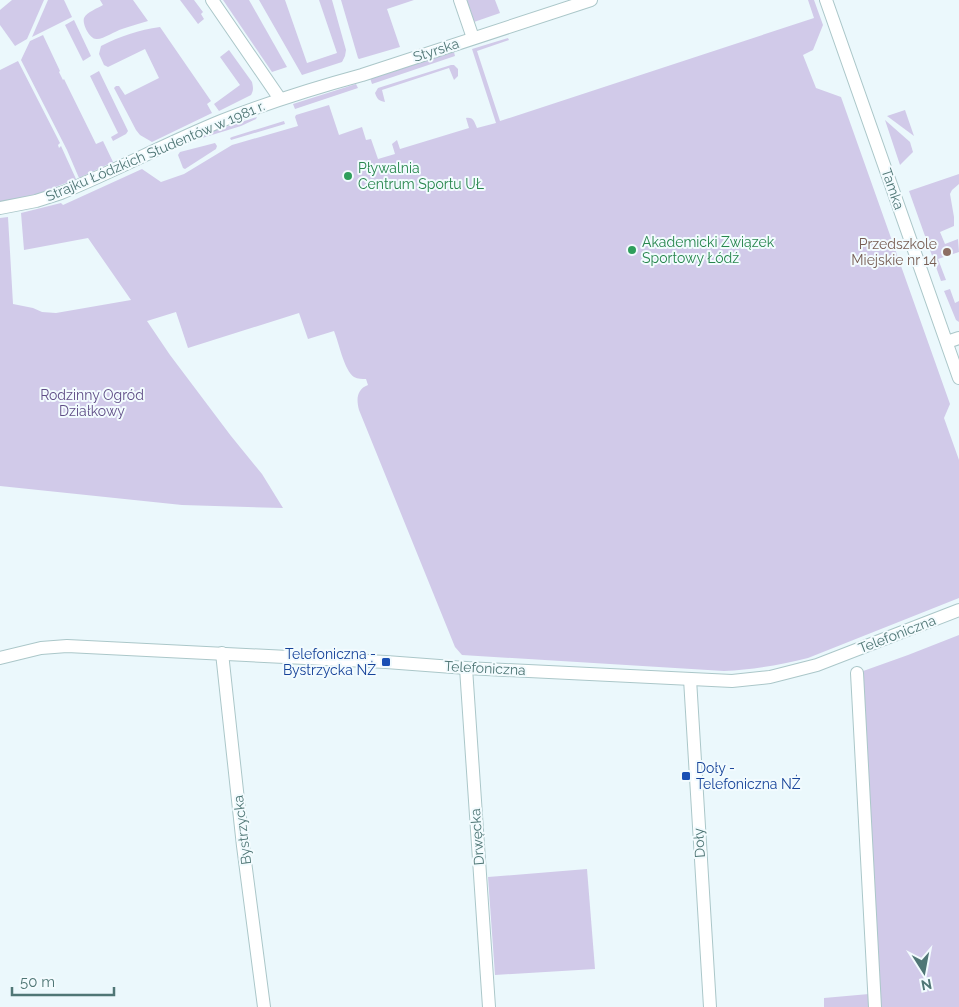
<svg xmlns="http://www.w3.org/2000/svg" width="959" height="1007" font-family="Raleway,sans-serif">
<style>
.green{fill:#d1cae9}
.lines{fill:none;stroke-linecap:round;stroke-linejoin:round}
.minor-casing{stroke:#abc7c9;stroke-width:14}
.minor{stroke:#fff;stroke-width:12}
.leisure-dot{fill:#2e9e5b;stroke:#f2fbfe;stroke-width:2}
.education-dot{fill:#8d6e63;stroke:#f2fbfe;stroke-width:2}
.transit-dot{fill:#1a4fb4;stroke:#f2fbfe;stroke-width:2}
.labels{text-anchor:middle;stroke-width:4;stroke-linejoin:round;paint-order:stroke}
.street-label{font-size:14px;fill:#4f7675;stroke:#f2fbfe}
.leisure-label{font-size:14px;fill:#27864d;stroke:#f2fbfe;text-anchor:start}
.education-label{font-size:14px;fill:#785e54;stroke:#f2fbfe;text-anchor:end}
.park-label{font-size:14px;fill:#604e87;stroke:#f2fbfe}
.transit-label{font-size:14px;fill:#164399;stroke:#f2fbfe;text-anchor:end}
</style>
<rect width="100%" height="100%" fill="#ebf8fc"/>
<g class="green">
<polygon points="12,0 44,0 27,39 15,46 0,25 0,10"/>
<polygon points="48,0 64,0 72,17 32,37"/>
<path d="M 100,0 L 133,0 L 148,21 C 139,24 130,26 122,29 C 115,31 104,39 97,39 C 90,40 82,24 84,18 C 87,12 98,8 103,5 Z"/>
<polygon points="180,0 194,0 203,12 201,14 204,19 198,24"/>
<polygon points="223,0 249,0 287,67 272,72"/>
<polygon points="259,0 285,0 307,63 337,53 319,0 332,0 346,50 345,56 342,62 302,75"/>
<polygon points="341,0 414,0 387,9 400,47 359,59 358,58"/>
<polygon points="467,0 495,0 500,13 474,22"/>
<path d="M 808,0 L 814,0 L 823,25 L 813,50 L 803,55 L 816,88 L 841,97 L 950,404 L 944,418 L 959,460 L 959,598 L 808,658 C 780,665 752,670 724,671 L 462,655 L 455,647 L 359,410 C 356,399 357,389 368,385 L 366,379 C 362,379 358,379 354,377 C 344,370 339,343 334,331 L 308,339 L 299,313 L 188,348 L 176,312 L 147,321 L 170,355 L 231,436 L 262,474 L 283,508 L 182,505 L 0,486 L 0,218 L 8,217 L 13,304 L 33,308 L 42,312 L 56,313 L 131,300 L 88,238 L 24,250 L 21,213 L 61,203 L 63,205 L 142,169 L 161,182 L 184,174 L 232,145 L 298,126 L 295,117 L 296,115 L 329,105 L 339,135 L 362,127 L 366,140 L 371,139 L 378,159 L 395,154 L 392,144 L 397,140 L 400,149 L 469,128 L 466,118 C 474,117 474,122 477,128 L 496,123 L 472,49 L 508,38 L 509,40 L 477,51 L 500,121 L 814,18 Z"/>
<polygon points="74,20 91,56 83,61 65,25"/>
<path d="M 160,27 L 211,101 L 207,104 L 212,113 L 152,142 L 140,135 L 136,130 L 114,88 L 116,86 L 119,86 L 125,95 L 159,78 L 145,49 L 108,67 L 104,65 L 99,54 L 101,46 C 120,36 139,30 160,27 Z"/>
<polygon points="43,35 60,71 59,72 63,80 64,79 96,144 103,141 113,162 79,178 67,150 21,60 30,41"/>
<path d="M 229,50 L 252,82 C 253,87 254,90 251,95 L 219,111 L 214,104 L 240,85 L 220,57 Z"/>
<polygon points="454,52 455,56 372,84 370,78"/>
<polygon points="18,61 60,143 58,145 59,148 61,146 76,179 35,195 0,202 0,70"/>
<path d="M 451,65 L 454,65 L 458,69 L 458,76 L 454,80 L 449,68 L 382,90 L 385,102 C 379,101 377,99 375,93 L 378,88 Z"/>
<polygon points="99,71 128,131 126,134 113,141 111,137 118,133 90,76"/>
<polygon points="356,84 358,88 295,109 293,104"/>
<polygon points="905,110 914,136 887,116"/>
<polygon points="257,117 256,119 241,126 186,143 222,127 229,126"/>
<polygon points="885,120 910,142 913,152 900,165"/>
<polygon points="284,121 285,124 231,140 230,138 232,137"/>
<polygon points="215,143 217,146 216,149 185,169 183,168 178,155 180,152"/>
<polygon points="959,174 959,184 952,190 950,194 954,217 954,226 940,232 945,244 958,239 959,252 938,259 946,280 941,281 909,191"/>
<polygon points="950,289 955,303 959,301 959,322 956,320 944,291"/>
<polygon points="959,635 959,1007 824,1007 824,998 869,994 852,675 908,655"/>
<polygon points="587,869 595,969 495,975 488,877"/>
</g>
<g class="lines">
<g class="minor-casing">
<g id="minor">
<polyline points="212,0 280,99"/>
<polyline points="460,0 473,38"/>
<polyline points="826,0 959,378"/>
<path d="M 0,208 L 36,201 L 61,193 C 115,171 167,143 221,121 C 267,103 314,88 362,75 L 591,0"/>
<polyline points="947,342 959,338"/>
<polyline points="222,653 243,846 264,1007"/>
<polyline points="0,658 41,648 67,646 386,662 466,668 732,681 770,677 817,665 959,610"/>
<polyline points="466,668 489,1007"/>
<polyline points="857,673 875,1007"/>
<polyline points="690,679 710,1007"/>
</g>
</g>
<use href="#minor" class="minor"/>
</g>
<g class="leisure-dot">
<circle cx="348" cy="176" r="5"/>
<circle cx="632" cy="250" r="5"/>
</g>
<circle class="education-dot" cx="947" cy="252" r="5"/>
<g class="transit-dot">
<rect x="381" y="657" width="10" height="10" rx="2.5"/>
<rect x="681" y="771" width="10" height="10" rx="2.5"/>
</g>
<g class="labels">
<g class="street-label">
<text transform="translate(436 50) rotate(-18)" y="5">Styrska</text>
<text transform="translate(155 151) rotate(-23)" y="5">Strajku Łódzkich Studentów w 1981 r.</text>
<text transform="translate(893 189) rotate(71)" y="5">Tamka</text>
<text transform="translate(897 634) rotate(-21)" y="5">Telefoniczna</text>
<text transform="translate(485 668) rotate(3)" y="5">Telefoniczna</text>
<text transform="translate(242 830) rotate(-97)" y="5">Bystrzycka</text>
<text transform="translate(477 837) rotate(-94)" y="5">Drwęcka</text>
<text transform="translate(699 843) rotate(-94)" y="5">Doły</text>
</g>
<g class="leisure-label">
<text x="358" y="173">Pływalnia<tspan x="358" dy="16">Centrum Sportu UŁ</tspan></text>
<text x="642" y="247">Akademicki Związek<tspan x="642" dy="16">Sportowy Łódź</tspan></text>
</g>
<g class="education-label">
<text x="937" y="249">Przedszkole<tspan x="937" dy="16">Miejskie nr 14</tspan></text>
</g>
<g class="park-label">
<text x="92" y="400">Rodzinny Ogród<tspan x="92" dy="16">Działkowy</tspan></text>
</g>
<g class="transit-label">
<text x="376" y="659">Telefoniczna -<tspan x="376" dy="16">Bystrzycka NŻ</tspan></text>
<text x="696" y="773" text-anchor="start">Doły -<tspan x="696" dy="16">Telefoniczna NŻ</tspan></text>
</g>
</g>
<g transform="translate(924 972) rotate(169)" stroke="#f2fbfe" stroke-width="4" paint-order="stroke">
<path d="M0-4L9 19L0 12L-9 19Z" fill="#4f7675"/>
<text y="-8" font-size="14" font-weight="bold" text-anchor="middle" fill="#4f7675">N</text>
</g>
<path d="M12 987v8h102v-8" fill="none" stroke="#4f7675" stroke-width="2.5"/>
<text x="20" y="987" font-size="15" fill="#4f7675" stroke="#f2fbfe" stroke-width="4" paint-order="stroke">50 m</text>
</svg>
